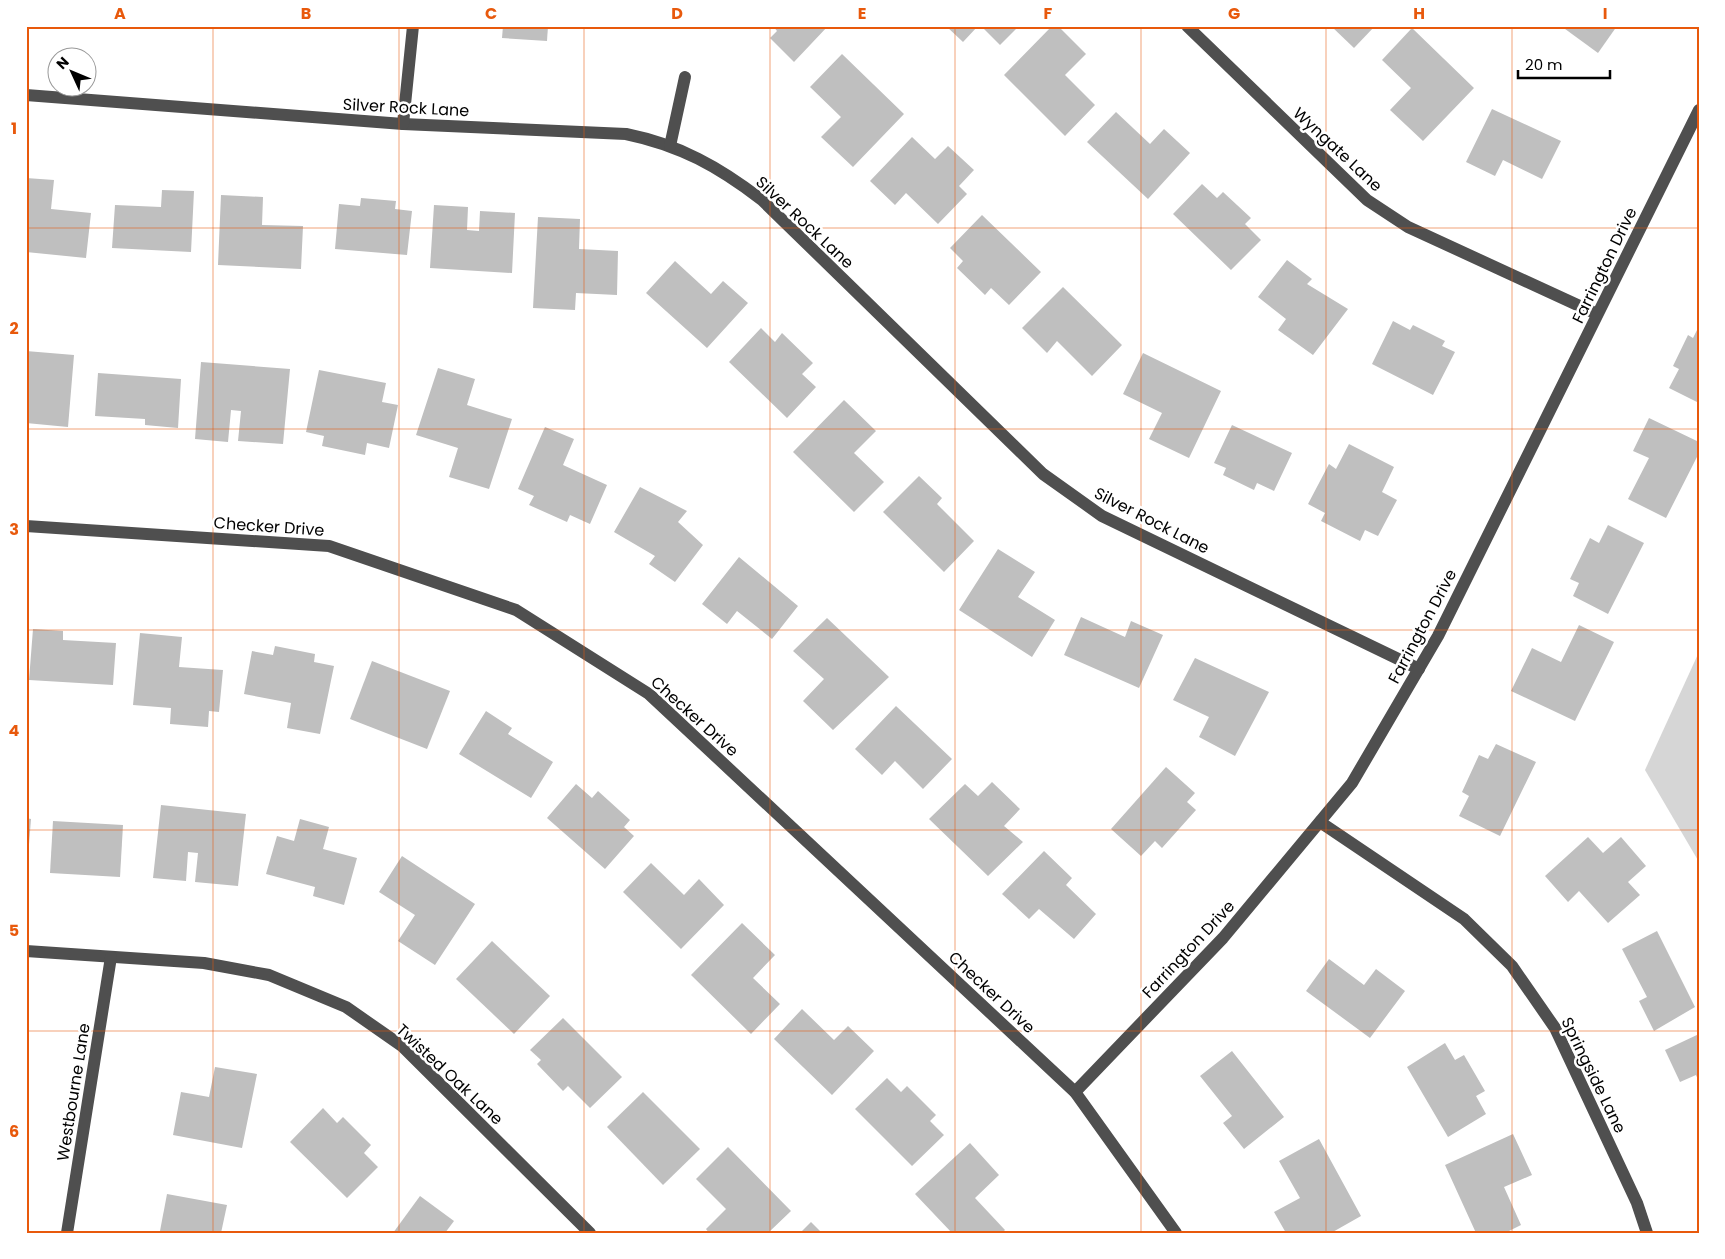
<svg xmlns="http://www.w3.org/2000/svg" width="1725" height="1259" font-family="Poppins,sans-serif">
<style>
.green{fill:#d6d6d6}
.building{fill:#bfbfbf}
.lines{fill:none;stroke-linecap:round;stroke-linejoin:round}
.minor{stroke:#4f4f4f;stroke-width:12}
.grid{fill:none;stroke:#e8590c;stroke-width:1;stroke-opacity:0.55}
.labels{text-anchor:middle;stroke-width:5;stroke-linejoin:round;paint-order:stroke}
.street-label{font-size:16px;fill:#000;stroke:#fff}
.neatline{fill:none;stroke:#e8590c;stroke-width:2}
.grid-label{font-size:16px;text-anchor:middle;font-weight:bold;fill:#e8590c}
</style>
<rect width="100%" height="100%" fill="#fff"/>
<polygon class="green" points="1699,652 1699,862 1645,770"/>
<g class="building">
<polygon points="503,26 548,26 547,41 502,38"/>
<polygon points="773,26 828,26 794,62 770,38 777,31"/>
<polygon points="946,26 978,26 963,42"/>
<polygon points="981,26 1019,26 1000,45"/>
<polygon points="1052,26 1058,26 1086,54 1065,75 1095,105 1065,136 1004,75"/>
<polygon points="1331,26 1375,26 1354,48"/>
<polygon points="1561,26 1617,26 1598,53"/>
<polygon points="1412,28 1474,88 1423,141 1390,110 1411,88 1382,60"/>
<polygon points="842,54 904,114 853,167 821,137 841,117 810,87"/>
<polygon points="1492,109 1561,141 1542,179 1503,160 1495,176 1466,162"/>
<polygon points="1116,112 1150,144 1164,129 1190,153 1148,199 1087,142"/>
<polygon points="912,137 935,159 948,146 974,170 959,186 967,194 938,224 906,193 895,205 870,181"/>
<polygon points="26,178 54,180 51,209 91,213 86,258 26,252"/>
<polygon points="1202,184 1217,198 1223,192 1251,218 1245,224 1261,240 1231,270 1173,214"/>
<polygon points="162,190 194,191 191,252 112,248 115,205 161,207"/>
<polygon points="221,195 263,197 262,225 303,226 301,269 218,265"/>
<polygon points="361,198 396,201 395,209 412,211 407,255 335,249 339,204 360,206"/>
<polygon points="434,205 468,207 467,230 479,231 480,211 515,213 512,273 430,268"/>
<polygon points="982,215 1041,272 1009,305 991,288 985,295 957,268 963,261 950,248"/>
<polygon points="538,217 580,219 579,249 618,251 617,295 576,293 575,310 533,308"/>
<polygon points="1287,260 1312,279 1307,284 1348,309 1313,355 1278,330 1286,319 1258,297"/>
<polygon points="675,261 711,294 723,281 748,303 707,348 646,293"/>
<polygon points="1063,287 1122,345 1092,376 1057,341 1047,353 1022,328"/>
<polygon points="1393,321 1410,330 1413,325 1445,341 1442,346 1455,352 1433,395 1372,364"/>
<polygon points="1699,326 1699,403 1669,388 1679,369 1673,366 1688,335 1693,338"/>
<polygon points="761,328 775,342 782,333 813,363 802,374 816,387 787,418 729,362"/>
<polygon points="26,351 74,355 68,427 26,423 28,395 26,395"/>
<polygon points="1143,353 1221,391 1189,458 1149,439 1162,413 1123,394"/>
<polygon points="201,362 290,369 283,444 238,441 241,411 231,410 228,442 195,439"/>
<polygon points="438,368 475,379 467,405 512,419 489,489 449,477 458,448 416,435"/>
<polygon points="319,370 386,383 382,402 398,405 389,448 367,443 365,455 322,446 324,436 306,432"/>
<polygon points="98,373 181,379 178,428 145,425 145,419 95,416"/>
<polygon points="844,400 876,431 854,453 884,482 854,512 793,452"/>
<polygon points="1649,418 1699,442 1699,453 1666,518 1628,499 1649,458 1633,451"/>
<polygon points="1232,425 1292,453 1274,491 1257,483 1254,490 1223,475 1226,468 1214,463"/>
<polygon points="545,427 574,439 563,465 607,485 590,524 570,515 567,522 529,505 534,496 518,489"/>
<polygon points="1349,444 1394,467 1382,492 1397,500 1378,536 1365,530 1360,541 1321,521 1325,513 1308,504 1329,464 1336,469"/>
<polygon points="919,476 942,498 937,504 974,541 944,572 883,512"/>
<polygon points="640,487 687,511 678,522 703,545 675,582 649,564 655,556 614,532"/>
<polygon points="1608,525 1644,543 1608,614 1573,596 1579,583 1570,579 1590,538 1599,543"/>
<polygon points="998,549 1035,572 1018,597 1055,620 1032,657 959,610"/>
<polygon points="739,557 798,606 772,639 737,611 727,624 702,604"/>
<polygon points="1081,617 1125,637 1131,621 1163,635 1139,688 1064,655"/>
<polygon points="827,618 889,677 833,730 803,701 824,679 793,651"/>
<polygon points="1579,625 1614,642 1575,721 1511,691 1532,648 1561,662"/>
<polygon points="33,629 63,631 63,640 116,643 113,685 29,680"/>
<polygon points="140,633 182,637 179,667 223,670 219,712 209,711 208,727 170,724 171,708 133,705"/>
<polygon points="275,646 315,654 314,662 334,666 320,734 287,728 291,703 244,694 252,651 273,655"/>
<polygon points="1195,658 1269,692 1235,756 1199,737 1209,717 1173,700"/>
<polygon points="372,661 450,691 427,749 350,719"/>
<polygon points="896,706 952,759 923,789 895,761 882,775 855,749"/>
<polygon points="486,711 512,728 508,734 553,762 531,798 459,754"/>
<polygon points="1496,744 1536,762 1500,836 1459,816 1469,796 1462,792 1479,755 1488,759"/>
<polygon points="1166,767 1195,793 1187,802 1196,810 1162,848 1155,841 1141,856 1111,829"/>
<polygon points="992,782 1020,809 1004,826 1023,842 988,876 929,819 965,784 978,796"/>
<polygon points="576,784 592,798 598,791 630,820 624,827 634,836 605,869 547,818"/>
<polygon points="161,805 246,814 238,886 195,882 198,853 188,852 186,881 153,878"/>
<polygon points="26,818 31,819 28,857 26,857"/>
<polygon points="300,819 329,827 323,849 357,858 344,905 313,896 315,887 266,874 277,836 294,841"/>
<polygon points="53,821 123,825 120,877 50,873"/>
<polygon points="1588,837 1603,853 1621,837 1646,866 1628,882 1640,895 1608,923 1579,891 1568,902 1545,876"/>
<polygon points="1044,851 1072,878 1066,885 1096,914 1074,939 1039,909 1029,919 1002,894"/>
<polygon points="402,856 475,904 435,965 398,941 415,915 379,892"/>
<polygon points="651,863 684,895 699,879 724,905 681,949 623,892"/>
<polygon points="742,923 775,955 753,978 780,1004 751,1034 691,975"/>
<polygon points="1657,931 1695,1007 1654,1031 1639,1001 1647,997 1622,949"/>
<polygon points="492,941 550,996 514,1034 456,979"/>
<polygon points="1329,959 1364,985 1376,969 1405,991 1370,1038 1306,991"/>
<polygon points="802,1009 834,1040 848,1026 874,1051 832,1095 774,1039"/>
<polygon points="563,1018 622,1077 590,1108 568,1086 563,1091 537,1064 541,1060 530,1050"/>
<polygon points="1699,1034 1699,1082 1696,1075 1680,1082 1665,1050"/>
<polygon points="1445,1043 1455,1060 1464,1055 1485,1091 1476,1096 1486,1114 1448,1137 1407,1067"/>
<polygon points="1232,1051 1284,1117 1244,1149 1223,1123 1232,1116 1200,1076"/>
<polygon points="215,1067 257,1074 242,1148 173,1135 181,1092 209,1097"/>
<polygon points="887,1078 901,1092 907,1086 936,1115 930,1121 944,1135 912,1166 855,1109"/>
<polygon points="643,1092 700,1149 663,1185 607,1127"/>
<polygon points="323,1108 337,1123 343,1117 371,1145 364,1153 378,1167 347,1198 290,1142"/>
<polygon points="1513,1134 1532,1175 1504,1187 1521,1225 1505,1233 1476,1233 1445,1165"/>
<polygon points="1319,1139 1361,1216 1331,1233 1286,1233 1274,1212 1300,1198 1279,1161"/>
<polygon points="970,1143 999,1175 975,1198 1005,1230 1002,1233 952,1233 915,1194"/>
<polygon points="728,1147 791,1211 768,1233 709,1233 706,1229 726,1209 696,1179"/>
<polygon points="167,1194 227,1205 221,1233 169,1233 160,1231"/>
<polygon points="420,1196 454,1221 445,1233 393,1233"/>
<polygon points="811,1222 822,1233 800,1233"/>
</g>
<g class="lines">
<g class="minor">
<polyline points="1187,26 1367,200 1408,227 1597,314"/>
<path d="M 26,95 L 403,124 L 626,134 C 680,145 719,167 762,200 L 1043,474 L 1102,516 L 1419,669"/>
<polyline points="403,124 413,26"/>
<polyline points="670,146 685,77"/>
<polyline points="26,526 329,546 516,610 649,694 1075,1092 1176,1233"/>
<polyline points="1320,822 1464,919 1512,966 1555,1028 1637,1203 1647,1233"/>
<polyline points="26,951 204,963 269,975 346,1007 402,1046 590,1233"/>
<polyline points="1075,1092 1223,938 1352,783 1438,636 1699,110"/>
<polyline points="67,1233 111,957"/>
</g>
</g>
<path class="grid" d="M 213,26 L 213,1233M 399,26 L 399,1233M 584,26 L 584,1233M 770,26 L 770,1233M 955,26 L 955,1233M 1141,26 L 1141,1233M 1326,26 L 1326,1233M 1512,26 L 1512,1233M 26,228 L 1699,228M 26,429 L 1699,429M 26,630 L 1699,630M 26,830 L 1699,830M 26,1031 L 1699,1031"/>
<g class="labels">
<g class="street-label">
<text transform="translate(406 107) rotate(3)" y="6">Silver Rock Lane</text>
<text transform="translate(1338 149) rotate(43)" y="6">Wyngate Lane</text>
<text transform="translate(805 222) rotate(43)" y="6">Silver Rock Lane</text>
<text transform="translate(1604 265) rotate(-64)" y="6">Farrington Drive</text>
<text transform="translate(1152 520) rotate(27)" y="6">Silver Rock Lane</text>
<text transform="translate(269 526) rotate(4)" y="6">Checker Drive</text>
<text transform="translate(1422 626) rotate(-62)" y="6">Farrington Drive</text>
<text transform="translate(695 716) rotate(42)" y="6">Checker Drive</text>
<text transform="translate(1188 949) rotate(-47)" y="6">Farrington Drive</text>
<text transform="translate(992 992) rotate(43)" y="6">Checker Drive</text>
<text transform="translate(450 1074) rotate(43)" y="6">Twisted Oak Lane</text>
<text transform="translate(1594 1075) rotate(64)" y="6">Springside Lane</text>
<text transform="translate(73 1092) rotate(-81)" y="6">Westbourne Lane</text>
</g>
</g>
<rect width="1725" height="1259" fill="none" stroke="#ffffff" stroke-width="55"/>
<g transform="translate(72 72) rotate(314)"><circle r="24" fill="#ffffff" stroke="#999999"/>
<path d="M0-4L9 19L0 12L-9 19Z" fill="#000000"/>
<text y="-8" font-size="14" font-weight="bold" text-anchor="middle" fill="#000000">N</text>
</g>
<path d="M1518 70v8h92v-8" fill="none" stroke="#000000" stroke-width="2.5"/>
<text x="1525" y="70" font-size="15" fill="#000000" stroke="#ffffff" stroke-width="4" paint-order="stroke">20 m</text>
<rect x="28" y="28" width="1670" height="1204" class="neatline"/>
<g class="grid-label">
<text x="120" y="19">A</text>
<text x="306" y="19">B</text>
<text x="491" y="19">C</text>
<text x="677" y="19">D</text>
<text x="862" y="19">E</text>
<text x="1048" y="19">F</text>
<text x="1234" y="19">G</text>
<text x="1419" y="19">H</text>
<text x="1605" y="19">I</text>
<text x="14" y="134">1</text>
<text x="14" y="334">2</text>
<text x="14" y="535">3</text>
<text x="14" y="736">4</text>
<text x="14" y="936">5</text>
<text x="14" y="1137">6</text>
</g>
</svg>
